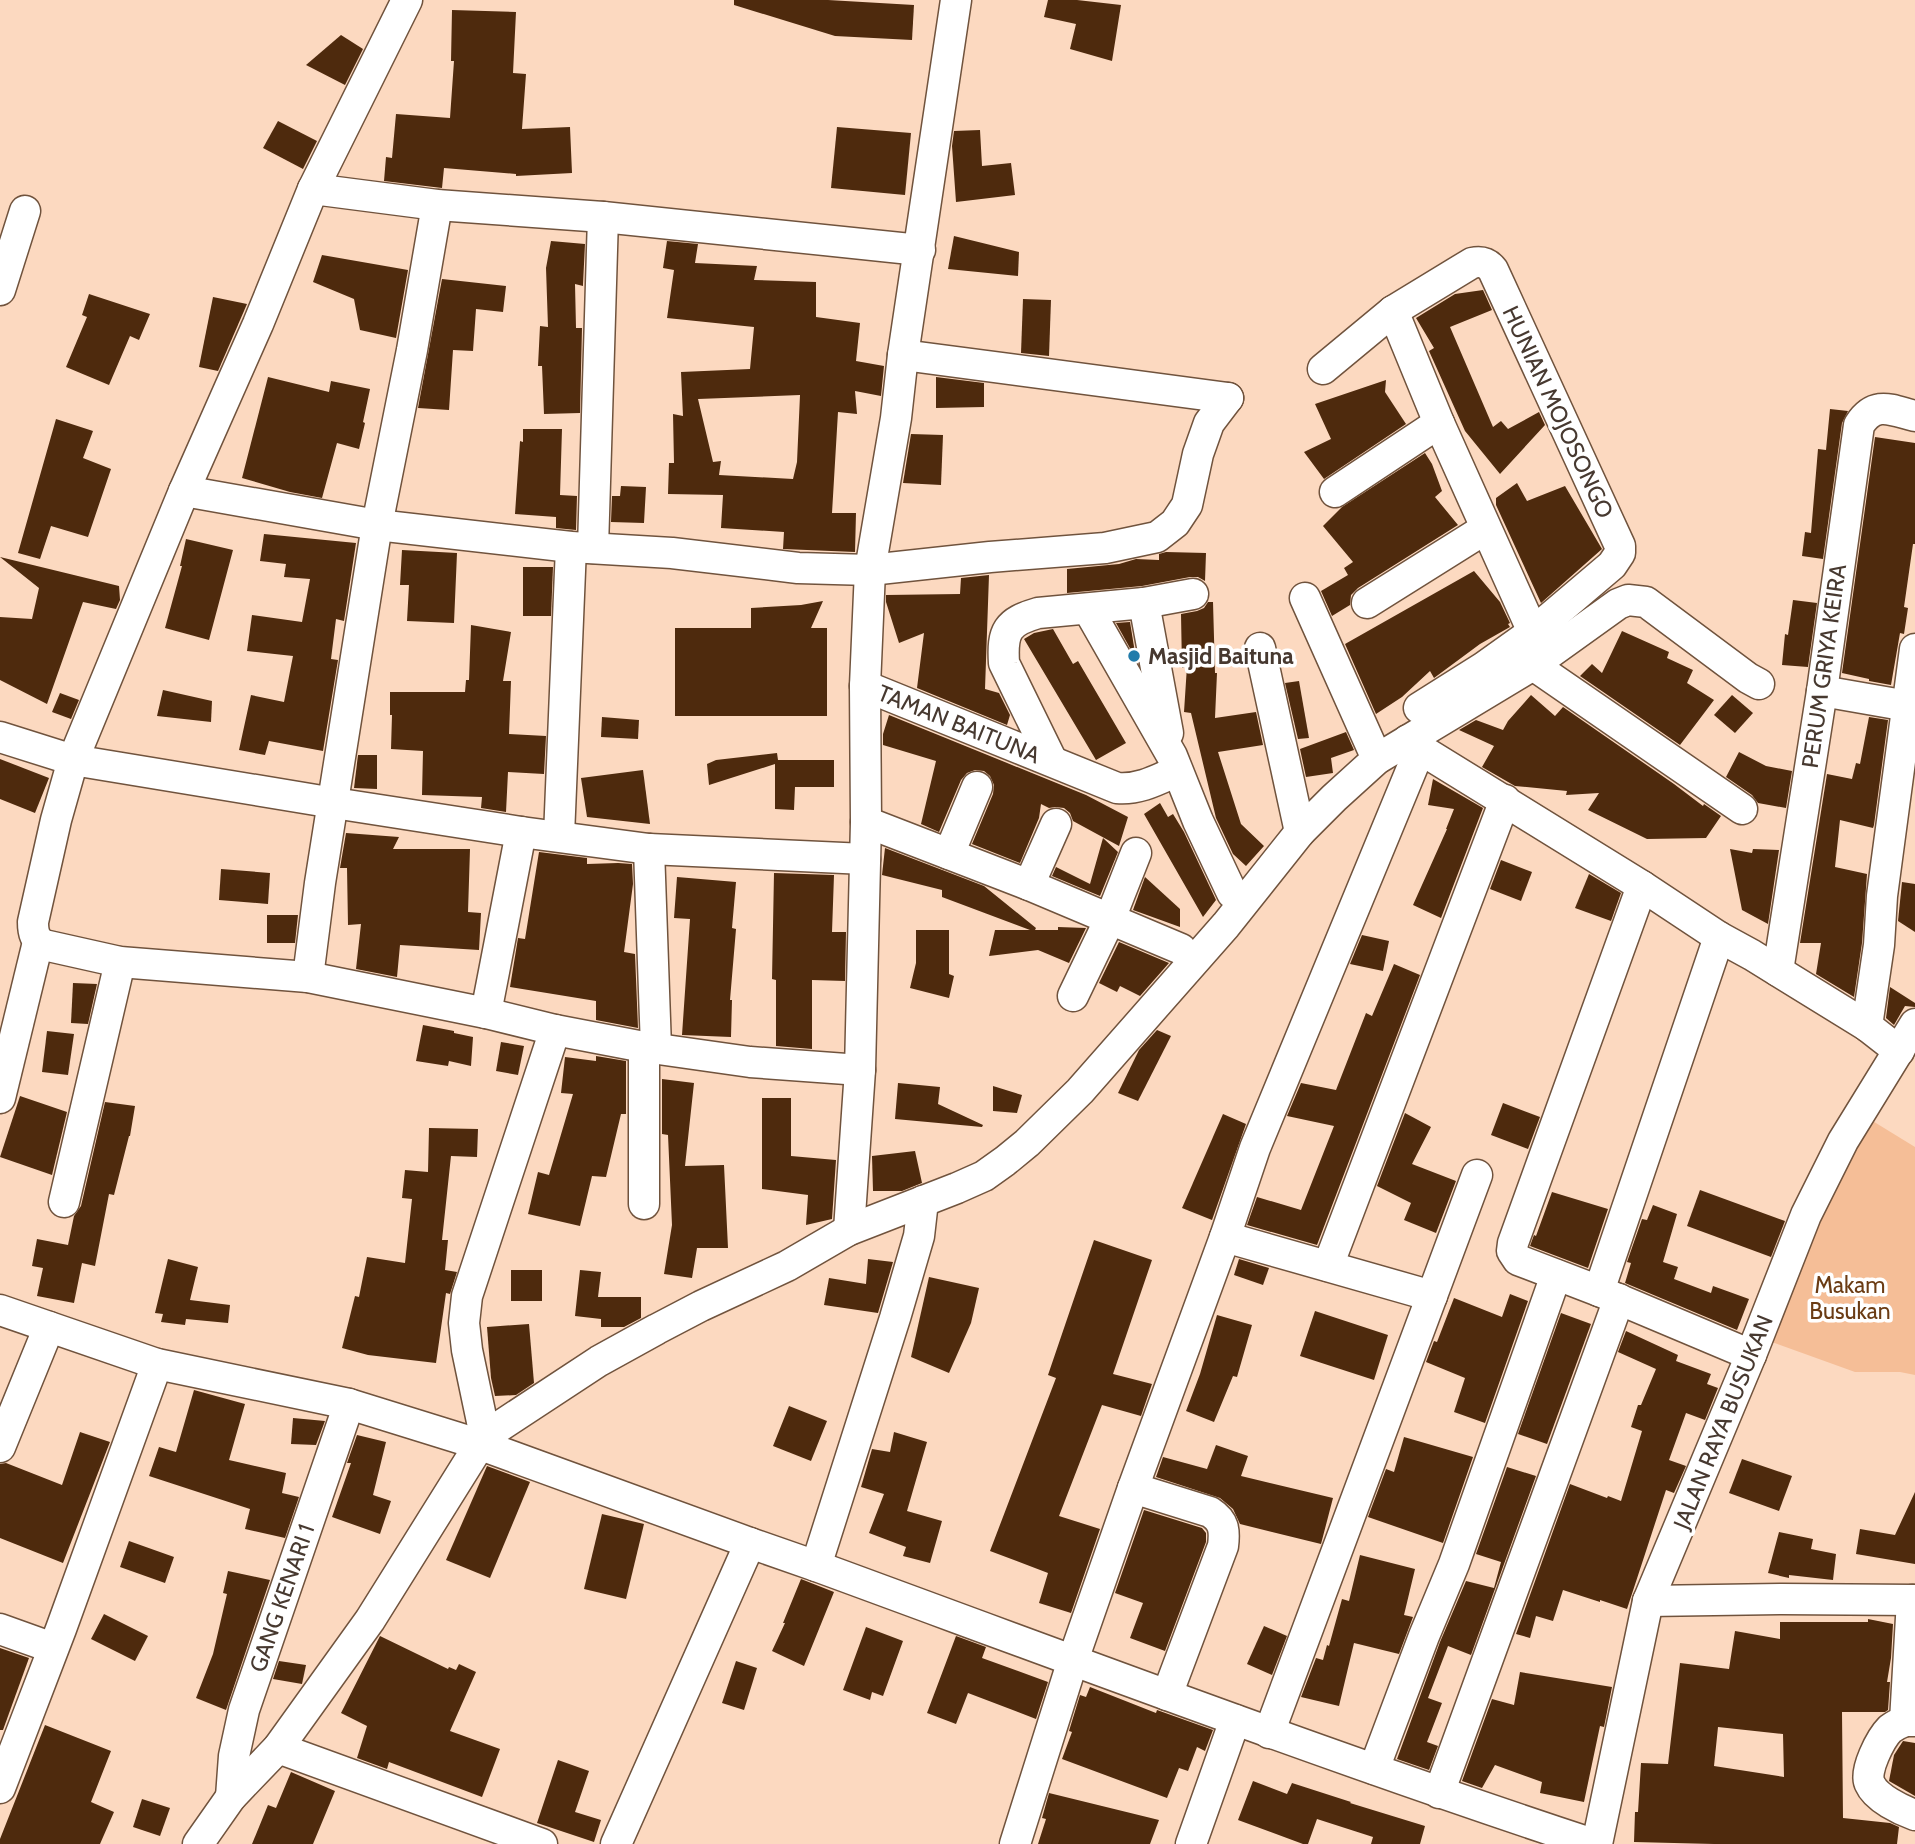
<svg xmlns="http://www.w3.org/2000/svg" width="1915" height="1844" font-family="Cabin,sans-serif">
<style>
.green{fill:#f5be97}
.building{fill:#4e2a0d;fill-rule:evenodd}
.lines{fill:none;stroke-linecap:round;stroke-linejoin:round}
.minor-casing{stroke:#70533d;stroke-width:33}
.minor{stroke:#fff;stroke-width:30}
.poi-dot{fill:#227cab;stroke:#fff;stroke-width:2.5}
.labels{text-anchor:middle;stroke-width:7;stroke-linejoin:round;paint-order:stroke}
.street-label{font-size:23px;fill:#473930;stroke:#fff}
.poi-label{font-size:23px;font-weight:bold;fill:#473930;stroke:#fff;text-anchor:start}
.park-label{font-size:23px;fill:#6b3c14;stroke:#fff}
</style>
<rect width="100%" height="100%" fill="#fcd9c0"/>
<polygon class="green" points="1871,1120 1915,1147 1915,1375 1900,1372 1855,1372 1772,1342 1767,1336 1795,1255"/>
<g class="building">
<polygon points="734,0 828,0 914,5 912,40 835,36 734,5"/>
<polygon points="1048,0 1077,0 1121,5 1112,61 1070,49 1076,24 1044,17"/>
<polygon points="452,10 516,12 513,73 526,74 522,129 570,127 572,173 516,176 516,174 444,168 442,188 384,181 386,157 392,158 396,114 450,118 454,61 451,61"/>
<polygon points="341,35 363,49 345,85 306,65"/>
<polygon points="278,121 317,141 303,169 263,148"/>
<polygon points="837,127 911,133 905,195 831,188"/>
<polygon points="980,130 982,166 1011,163 1015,195 956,202 952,146 954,131"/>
<polygon points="954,236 1019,252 1018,276 948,269"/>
<polygon points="551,241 585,244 583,284 583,286 575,284 576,328 582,328 580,413 544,414 542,366 538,366 540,326 548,327 546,268"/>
<path d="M 667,241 L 698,244 L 695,263 L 757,266 L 754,280 L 816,282 L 816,317 L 860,323 L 856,361 L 884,366 L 881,396 L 855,391 L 857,414 L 838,412 L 832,513 L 856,513 L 855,552 L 783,549 L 784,532 L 721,528 L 723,495 L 668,494 L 669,463 L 674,463 L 673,414 L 683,416 L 681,372 L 750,369 L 754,327 L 667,318 L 674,270 L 663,268 ZM 800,395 L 797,462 L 793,479 L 719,475 L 721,461 L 713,462 L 698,399 Z"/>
<polygon points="322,255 408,270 396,338 360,330 354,299 313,282"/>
<polygon points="442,279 506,286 503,312 476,309 473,351 453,350 449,410 418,408"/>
<polygon points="1483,290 1492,310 1450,327 1493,427 1501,421 1508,429 1539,412 1545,425 1500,474 1465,431 1429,351 1434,348 1416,318 1455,294"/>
<polygon points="89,294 150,314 139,340 130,336 109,385 66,367 87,317 82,315"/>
<polygon points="213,297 247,304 218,371 199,367"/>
<polygon points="1023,299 1051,300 1049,356 1021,353"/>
<polygon points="268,377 329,392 331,381 370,389 363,422 365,423 359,449 337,443 322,498 290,492 242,478"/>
<polygon points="936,377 984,383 984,407 936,408"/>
<polygon points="1386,380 1385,392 1406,424 1324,479 1304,452 1331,439 1315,404"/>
<polygon points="1830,409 1848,411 1842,423 1823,559 1802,556 1805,532 1811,533 1818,449 1826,450"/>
<polygon points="56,419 93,431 83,458 111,469 88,537 51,526 40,559 18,553"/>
<polygon points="523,429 562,429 560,495 577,496 576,530 556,528 556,517 515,514 520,441 523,442"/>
<polygon points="911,434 943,435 941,485 903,483"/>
<polygon points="1875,437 1915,443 1915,544 1913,544 1904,607 1908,608 1904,634 1900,633 1891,685 1869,681 1869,679 1842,673"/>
<polygon points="1425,453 1432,464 1442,491 1435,497 1458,525 1358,588 1351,595 1350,605 1332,616 1321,591 1348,575 1344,568 1353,562 1323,526 1342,507"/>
<polygon points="1517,483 1527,501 1565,486 1602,549 1541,603 1496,505 1496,498"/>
<polygon points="621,486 646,487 644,523 611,522 612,496 620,496"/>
<polygon points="264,534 356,543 344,621 336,619 331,659 338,660 323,751 269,741 265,755 239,750 251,695 284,702 293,656 247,651 252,615 302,622 310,579 284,577 286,564 260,561"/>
<polygon points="186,539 233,550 209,640 165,628 182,566 180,566"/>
<polygon points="402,550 457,553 454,623 407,621 409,585 400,585"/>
<polygon points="1166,552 1206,553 1205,581 1198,577 1190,577 1142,586 1067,593 1067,569 1119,564 1136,559 1159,560 1159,554"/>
<polygon points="0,557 119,586 120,600 116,609 83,602 47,704 0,680 0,617 32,619 39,588"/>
<polygon points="523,567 553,567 551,616 523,616"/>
<polygon points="1474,571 1500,602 1510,623 1508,624 1510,627 1480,644 1434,678 1430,671 1402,697 1376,714 1345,644"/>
<polygon points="989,575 985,689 999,693 1010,715 1007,725 917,688 924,633 899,643 886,602 886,595 960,594 961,578"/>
<polygon points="1793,600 1817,603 1808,667 1782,665 1785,634 1788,635"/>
<polygon points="823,601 811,628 827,628 827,716 675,716 675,628 751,628 751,608 801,605"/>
<polygon points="1208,602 1213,602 1215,673 1217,673 1215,718 1256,712 1263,745 1218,752 1241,824 1264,846 1246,866 1233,854 1216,818 1191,713 1184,712 1187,666 1182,668 1181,614 1197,611 1204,608"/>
<polygon points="1130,622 1136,659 1116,623"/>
<polygon points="471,625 511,632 503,681 511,681 509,734 546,736 544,774 508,772 506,812 481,808 482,797 422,795 423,751 391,749 392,715 390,715 390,692 465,692 466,680 469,680"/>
<polygon points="1053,629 1073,664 1078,661 1126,743 1096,760 1024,639 1034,633"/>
<polygon points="1622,631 1669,652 1667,658 1693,670 1687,683 1714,700 1680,745 1580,676 1592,664 1602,673"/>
<polygon points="1299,681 1309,738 1298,739 1285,683"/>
<polygon points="163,690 212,701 211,722 157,716"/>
<polygon points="60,693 79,700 71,719 52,712"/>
<polygon points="1531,695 1555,716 1563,707 1674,784 1703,806 1704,804 1721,816 1706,838 1647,839 1588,810 1599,793 1566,795 1567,791 1515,786 1482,767 1494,746 1459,730 1476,720 1503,730 1508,721"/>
<polygon points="1732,695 1753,713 1735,733 1714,715"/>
<polygon points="889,715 1086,795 1128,817 1119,846 1073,821 1070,813 1064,808 1055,807 1049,808 1041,804 1039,818 1020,863 972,844 993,794 994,785 990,776 984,771 975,770 967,773 961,780 939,832 921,824 936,761 883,745 883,734"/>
<polygon points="602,717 639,720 638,739 601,737"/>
<polygon points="1869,717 1888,720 1874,825 1873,828 1840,820 1835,867 1867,874 1862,943 1854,997 1816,974 1821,943 1800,943 1827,774 1852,779 1856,763 1860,764"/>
<polygon points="1346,732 1354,750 1331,758 1333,773 1306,777 1300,749"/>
<polygon points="1739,752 1766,766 1792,771 1786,808 1758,803 1752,795 1726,777"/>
<polygon points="777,753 778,760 834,760 834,787 795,787 794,810 775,809 775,764 709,785 707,764 716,760"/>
<polygon points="358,755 377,755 377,789 354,788"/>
<polygon points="0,759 49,778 35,813 0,799"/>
<polygon points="643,770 650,824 587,817 581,778"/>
<polygon points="1433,779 1483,808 1441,918 1413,905 1447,829 1446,829 1454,809 1428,805"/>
<polygon points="1160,803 1168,817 1173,814 1184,832 1216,900 1203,917 1144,814"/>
<polygon points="346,833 399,837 393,849 470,849 468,912 481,913 479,950 400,945 397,977 356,969 361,924 348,925 347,868 340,868"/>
<polygon points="1103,838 1118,852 1100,896 1052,876 1056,867 1090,884"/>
<polygon points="885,848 984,886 1036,928 1035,930 1058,930 1058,927 1086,928 1069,963 1038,950 989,956 995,930 1030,930 942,897 942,890 882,875"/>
<polygon points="1730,849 1752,853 1753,849 1779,850 1768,924 1742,910"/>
<polygon points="539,852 587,858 587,864 618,863 632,864 633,884 624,952 635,954 638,1028 596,1020 596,1001 510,987 518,938 525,939"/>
<polygon points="1501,860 1532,872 1521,901 1490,889"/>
<polygon points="221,869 270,873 268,904 219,900"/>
<polygon points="774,873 834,875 832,932 846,932 845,981 812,980 812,1049 776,1046 776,980 772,979"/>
<polygon points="1589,874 1621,893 1611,921 1575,908"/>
<polygon points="677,877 736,882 732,928 736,929 730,1000 732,1000 731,1037 682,1035 690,919 674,918"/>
<polygon points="1145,877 1180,909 1180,927 1133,910"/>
<polygon points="1902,882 1915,884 1915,932 1898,921"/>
<polygon points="267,915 298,915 295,943 267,943"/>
<polygon points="916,930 949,930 949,974 954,976 949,998 910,988 916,963"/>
<polygon points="1362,935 1389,941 1383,971 1350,964"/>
<polygon points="1119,942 1169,963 1140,996 1120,986 1117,992 1099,983"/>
<polygon points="1394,964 1420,975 1317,1245 1247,1225 1257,1197 1301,1210 1334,1126 1287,1116 1301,1083 1336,1090 1366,1013 1372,1016"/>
<polygon points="73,983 97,984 88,1024 71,1023"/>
<polygon points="1890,987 1915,1003 1915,1007 1905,1006 1894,1025 1886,1018"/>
<polygon points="423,1025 454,1031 454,1033 473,1037 471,1066 449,1061 448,1066 416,1061"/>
<polygon points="1157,1030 1171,1036 1138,1101 1118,1093 1139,1050"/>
<polygon points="47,1031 74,1034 68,1075 42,1072"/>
<polygon points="501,1042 524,1046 518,1075 496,1071"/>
<polygon points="596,1056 626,1061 626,1114 621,1114 606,1177 592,1176 580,1226 528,1214 538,1172 549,1175 573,1094 561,1093 565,1057 596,1061"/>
<polygon points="662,1079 694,1083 685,1166 724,1165 728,1248 697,1248 692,1278 664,1274 672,1225 668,1135 662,1134"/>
<polygon points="898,1083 940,1087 938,1104 983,1125 982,1127 895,1119"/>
<polygon points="993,1086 1022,1095 1017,1113 993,1111"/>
<polygon points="20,1096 67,1112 52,1175 0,1157"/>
<polygon points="762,1098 791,1098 791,1156 836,1160 832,1219 806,1225 808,1195 762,1189"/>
<polygon points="105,1102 135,1106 130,1136 129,1136 114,1195 109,1194 95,1266 82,1263 74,1303 37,1296 43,1268 32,1266 37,1239 68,1245 74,1216 81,1206"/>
<polygon points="1503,1103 1540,1117 1528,1149 1491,1135"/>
<polygon points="1405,1113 1431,1127 1412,1164 1456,1181 1436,1233 1404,1220 1411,1203 1377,1186"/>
<polygon points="1223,1114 1246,1124 1212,1220 1182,1208"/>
<polygon points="429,1128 478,1129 477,1157 451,1156 442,1240 448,1240 445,1270 457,1272 450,1294 446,1293 436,1363 368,1355 342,1348 355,1296 359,1297 367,1257 405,1263 412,1199 402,1198 405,1170 428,1172"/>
<polygon points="915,1151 922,1183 902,1191 873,1191 872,1156"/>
<polygon points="1700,1190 1785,1221 1771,1257 1687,1226"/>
<polygon points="1552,1192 1608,1209 1588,1268 1530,1246 1534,1235 1536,1236"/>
<polygon points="1653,1205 1677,1214 1663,1262 1678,1267 1674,1279 1711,1293 1713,1286 1749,1299 1737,1330 1625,1283 1631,1263 1627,1262 1642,1219 1647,1220"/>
<polygon points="1094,1240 1152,1260 1113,1374 1152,1384 1141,1416 1102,1405 1059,1516 1100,1529 1071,1613 1039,1603 1048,1573 990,1551 1056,1378 1048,1375"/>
<polygon points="168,1259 198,1267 190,1300 230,1305 228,1323 186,1319 185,1325 161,1322 163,1314 155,1313"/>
<polygon points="868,1259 893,1262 878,1313 824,1305 829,1278 866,1284"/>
<polygon points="1239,1259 1269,1268 1263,1285 1234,1275"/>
<rect x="511" y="1270" width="31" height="31"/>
<polygon points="580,1270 601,1272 598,1297 641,1297 641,1318 624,1327 601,1327 601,1319 575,1316"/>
<polygon points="929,1277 979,1288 971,1323 949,1373 911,1357"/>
<polygon points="1510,1294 1528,1301 1485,1423 1454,1412 1465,1378 1426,1362 1434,1341 1437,1342 1454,1298 1502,1317"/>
<polygon points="1315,1311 1388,1335 1374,1380 1300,1356"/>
<polygon points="1561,1313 1591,1324 1547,1444 1518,1434"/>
<polygon points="1217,1315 1252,1325 1237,1377 1233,1376 1214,1422 1186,1411 1200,1374"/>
<polygon points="529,1324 534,1383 516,1395 495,1396 491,1378 487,1327"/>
<polygon points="1626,1331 1678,1355 1676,1361 1711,1374 1707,1384 1718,1388 1705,1420 1686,1413 1669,1460 1686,1466 1674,1493 1666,1490 1627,1609 1600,1600 1600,1602 1563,1590 1553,1621 1536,1616 1530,1638 1516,1634 1570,1484 1607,1498 1608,1496 1621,1501 1642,1431 1631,1427 1638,1405 1641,1405 1656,1369 1618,1352"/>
<polygon points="194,1390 245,1404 229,1460 286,1473 282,1493 299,1497 285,1538 245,1529 250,1509 149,1476 159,1447 176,1452"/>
<polygon points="789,1406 827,1421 811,1461 773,1446"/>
<polygon points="293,1418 325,1421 316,1445 291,1444"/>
<polygon points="80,1432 110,1442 63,1563 0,1538 0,1464 6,1463 62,1485"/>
<polygon points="894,1432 927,1442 907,1511 942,1521 930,1563 903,1556 906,1547 869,1533 884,1494 861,1487 872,1449 890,1452"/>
<polygon points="357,1435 386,1442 373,1495 391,1501 380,1534 332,1517 351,1463 347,1463"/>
<polygon points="1404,1437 1473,1457 1443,1543 1368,1517 1386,1469 1394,1472"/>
<polygon points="1216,1445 1248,1456 1241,1476 1333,1498 1321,1544 1240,1524 1233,1509 1220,1498 1156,1477 1163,1457 1207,1469"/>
<polygon points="1742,1459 1792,1476 1779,1511 1729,1493"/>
<polygon points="487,1466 530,1482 490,1578 446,1560"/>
<polygon points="1507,1467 1536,1476 1471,1655 1448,1646 1428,1698 1442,1703 1427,1742 1438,1746 1429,1770 1397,1759 1440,1642 1466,1581 1494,1588 1501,1562 1476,1554"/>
<polygon points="1915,1492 1915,1564 1856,1554 1860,1529 1895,1535"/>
<polygon points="1144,1510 1202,1528 1206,1533 1206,1542 1165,1651 1130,1638 1143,1603 1115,1593"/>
<polygon points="602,1514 644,1524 626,1599 584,1589"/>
<polygon points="1779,1532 1813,1539 1811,1549 1836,1554 1833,1580 1789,1575 1789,1578 1768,1573"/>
<polygon points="129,1541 174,1557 165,1583 120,1567"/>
<polygon points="1360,1555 1415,1569 1404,1615 1413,1617 1399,1654 1354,1643 1339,1706 1301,1697 1316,1658 1323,1660 1327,1645 1329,1646 1342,1599 1349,1601"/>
<polygon points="228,1571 270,1580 226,1710 196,1698 213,1654 227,1594 223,1593"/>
<polygon points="801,1579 834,1592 804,1666 772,1651 785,1623 783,1623"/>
<polygon points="104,1614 148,1636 135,1661 91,1639"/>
<path d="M 1868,1619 L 1893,1624 L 1891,1658 L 1887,1682 L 1890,1682 L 1888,1710 L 1885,1712 L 1842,1712 L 1843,1818 L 1890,1823 L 1899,1827 L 1897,1844 L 1714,1844 L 1634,1842 L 1635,1812 L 1638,1812 L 1641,1763 L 1668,1764 L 1680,1663 L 1729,1669 L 1735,1631 L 1780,1639 L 1780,1622 L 1868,1622 ZM 1718,1727 L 1783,1734 L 1784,1777 L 1714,1766 Z"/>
<polygon points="1264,1626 1287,1636 1272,1675 1247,1664"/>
<polygon points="866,1627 903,1641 883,1696 872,1692 870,1700 843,1690"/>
<polygon points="380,1636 448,1669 449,1667 456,1670 459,1664 476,1672 450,1731 500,1749 482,1797 389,1762 387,1769 357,1758 367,1726 341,1713"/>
<polygon points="956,1636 986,1647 982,1658 1048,1682 1036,1719 968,1693 956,1724 927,1713"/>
<polygon points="0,1648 29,1658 3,1730 0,1730"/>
<polygon points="279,1661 306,1665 302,1684 273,1679"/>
<polygon points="736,1661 757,1668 744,1710 722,1703"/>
<polygon points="1520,1672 1612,1687 1604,1727 1600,1726 1584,1802 1540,1793 1542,1782 1495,1765 1482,1788 1462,1781 1492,1699 1514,1705"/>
<polygon points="1090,1687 1156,1713 1157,1710 1213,1730 1205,1751 1197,1747 1188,1771 1179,1768 1167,1798 1062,1759 1072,1732 1069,1731 1080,1695 1086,1697"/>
<polygon points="45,1725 111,1751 91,1802 114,1812 100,1844 0,1844 0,1839"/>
<polygon points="1903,1741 1915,1743 1915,1796 1889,1781 1894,1755"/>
<polygon points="558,1760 589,1771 575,1812 601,1820 594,1842 537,1823"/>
<polygon points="291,1772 335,1791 313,1844 252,1844 268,1805 276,1808"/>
<polygon points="1253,1781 1287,1794 1292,1783 1351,1802 1350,1803 1425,1826 1420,1844 1371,1844 1373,1837 1317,1819 1308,1844 1303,1844 1238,1820"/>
<polygon points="1049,1793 1159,1820 1150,1844 1038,1844 1046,1819 1042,1818"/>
<polygon points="142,1799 170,1808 160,1836 133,1827"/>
</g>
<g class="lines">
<g class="minor-casing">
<g id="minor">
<path d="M 407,0 L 313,189 L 258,324 L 184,491 L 73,760 L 56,820 L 33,922 C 33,933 35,940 44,945 L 120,962 L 308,977 L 486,1013 L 555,1030 L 644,1047 L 750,1062 L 860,1070"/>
<polyline points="313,189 437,205 603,217 920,250"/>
<polyline points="0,290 25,211"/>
<polyline points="1393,311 1439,423 1533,632 1543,648"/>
<polyline points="903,355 1228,398"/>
<path d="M 1323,369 L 1393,311 L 1472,263 C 1481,261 1487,262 1493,270 L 1620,546 L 1620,553 L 1612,565 L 1533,632 L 1484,667 L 1419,708"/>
<polyline points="184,491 377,525 571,547 672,553 798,568 870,570 990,557 1105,548 1157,537 1175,523 1187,505 1198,454 1209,423 1228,398"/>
<polyline points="1335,492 1439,423"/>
<polyline points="593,548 603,217"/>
<polyline points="1305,598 1377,759"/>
<polyline points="1144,603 1168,733"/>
<polyline points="1367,603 1485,529"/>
<polyline points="1088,609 1172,756 1198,821 1232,893"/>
<polyline points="1260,648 1300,832"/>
<polyline points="1533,665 1742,809"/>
<path d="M 865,686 L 1117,788 C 1139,790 1157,780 1177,771"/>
<polyline points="1822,691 1908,706"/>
<polyline points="0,737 73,760 334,803 521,832 649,849 865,859"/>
<polyline points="1408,740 1420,749 1642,886 1719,937 1752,955 1867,1026 1899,1051"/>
<path d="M 1052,761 L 1004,663 C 1002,631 1007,622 1038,613 L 1144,603 L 1193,594"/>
<polyline points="866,822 1029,885 1181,949"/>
<polyline points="559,836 571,547"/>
<polyline points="649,849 656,1048"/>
<polyline points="949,854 977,787"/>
<polyline points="1029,885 1056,824"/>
<polyline points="1642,886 1513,1243 1512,1251 1518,1260 1599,1291 1751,1355"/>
<path d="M 1778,971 L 1822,691 L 1859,425 C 1875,400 1891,410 1915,416"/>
<polyline points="308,977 320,883 377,525 412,350 437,205"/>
<polyline points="1073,996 1110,919 1136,853"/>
<polyline points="486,1013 521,832"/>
<polyline points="1867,1026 1879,945 1882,896 1915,649"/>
<polyline points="644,1047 644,1204"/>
<polyline points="0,1098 38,942"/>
<polyline points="64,1202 120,962"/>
<polyline points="849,1230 860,1070 866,822 865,686 870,570 896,418 903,355 956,0"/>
<polyline points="1225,1237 1432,1296"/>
<polyline points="1328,1266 1505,800"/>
<polyline points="1599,1291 1719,937"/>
<path d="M 0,1310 L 157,1364 L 349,1404 L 478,1444 L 750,1543 L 816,1566 C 1075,1661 1332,1758 1593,1844"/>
<polyline points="485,1436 467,1350 464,1323 467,1296 555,1030"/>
<polyline points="0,1447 49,1327"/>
<path d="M 1133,1488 L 1210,1512 C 1224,1521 1225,1530 1223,1546 L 1167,1695"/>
<polyline points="816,1566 895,1318 919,1236 923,1201"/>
<polyline points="1912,1600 1905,1721 1915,1721"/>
<polyline points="1648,1601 1782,1599 1915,1600"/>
<polyline points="0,1629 53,1648"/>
<path d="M 1905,1721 C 1900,1723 1894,1726 1890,1729 C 1881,1738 1863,1772 1870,1784 C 1876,1798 1901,1810 1915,1815"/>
<polyline points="1269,1733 1477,1175"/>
<polyline points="278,1748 542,1844"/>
<polyline points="1374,1769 1424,1636 1454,1564 1556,1275"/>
<polyline points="0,1788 61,1629 157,1364"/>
<polyline points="1439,1793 1619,1299"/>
<polyline points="231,1797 234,1756 244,1710 349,1404"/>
<polyline points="198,1844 231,1797 278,1748 370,1620 485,1436 599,1361 657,1329 701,1306 787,1266 849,1230 957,1188 984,1176 1005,1161 1027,1143 1080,1091 1226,925 1300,832 1334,798 1377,759 1533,665 1618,604 1628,600 1646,602 1748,678 1759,684"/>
<polyline points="616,1844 750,1543"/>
<polyline points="1015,1844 1073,1660 1133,1488 1225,1237 1255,1148 1420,749"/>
<polyline points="1191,1844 1235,1720"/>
<polyline points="1597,1844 1648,1601 1751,1355 1806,1215 1843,1141 1915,1024"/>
</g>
</g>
<use href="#minor" class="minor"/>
</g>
<circle class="poi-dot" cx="1134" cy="656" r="7"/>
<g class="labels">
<g class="street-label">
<text transform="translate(1558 412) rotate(65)" y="8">HUNIAN MOJOSONGO</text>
<text transform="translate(1824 666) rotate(-82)" y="8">PERUM GRIYA KEIRA</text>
<text transform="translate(959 724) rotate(22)" y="8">TAMAN BAITUNA</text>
<text transform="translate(1723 1422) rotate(-68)" y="8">JALAN RAYA BUSUKAN</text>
<text transform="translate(282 1598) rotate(-71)" y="8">GANG KENARI 1</text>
</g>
<g class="poi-label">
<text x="1148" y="664">Masjid Baituna</text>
</g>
<g class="park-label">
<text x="1850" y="1293">Makam<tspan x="1850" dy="26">Busukan</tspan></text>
</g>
</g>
</svg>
